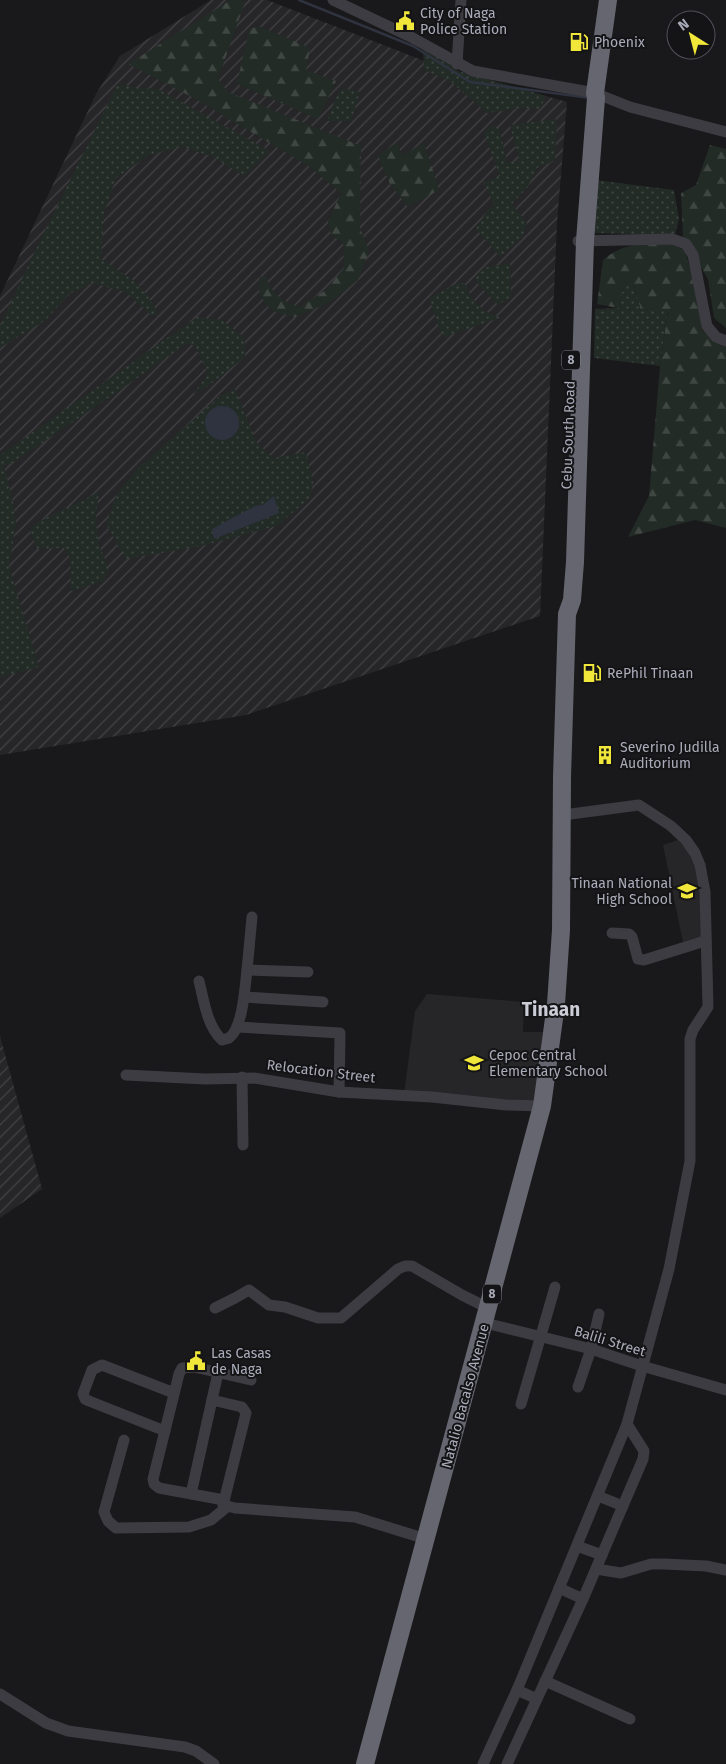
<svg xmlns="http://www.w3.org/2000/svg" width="726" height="1764" font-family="'Fira Sans',sans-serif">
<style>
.built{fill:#262528}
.industrial{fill:url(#industrial-furrows)}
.grass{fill:url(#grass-dots)}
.forest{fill:url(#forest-firs)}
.water{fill:#2e333f}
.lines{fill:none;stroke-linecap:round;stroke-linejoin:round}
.stream{stroke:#2e333f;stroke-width:2.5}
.minor{stroke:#3c3c42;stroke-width:11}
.highway{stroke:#666671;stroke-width:18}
.labels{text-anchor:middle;stroke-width:4;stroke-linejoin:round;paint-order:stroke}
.shield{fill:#141416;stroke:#7e7e89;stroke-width:1}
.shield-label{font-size:12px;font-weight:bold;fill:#abacba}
.poi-label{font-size:14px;fill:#abacba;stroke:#141416;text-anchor:start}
.street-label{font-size:14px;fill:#abacba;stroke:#141416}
.district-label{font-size:19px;font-weight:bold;fill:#ccccd6;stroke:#141416}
</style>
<defs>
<pattern id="industrial-furrows" width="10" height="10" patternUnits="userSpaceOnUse" patternTransform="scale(1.25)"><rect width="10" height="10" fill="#262528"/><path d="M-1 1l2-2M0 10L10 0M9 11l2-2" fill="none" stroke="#434245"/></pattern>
<pattern id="grass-dots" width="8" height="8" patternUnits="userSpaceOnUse" patternTransform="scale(1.25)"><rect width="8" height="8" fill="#232b26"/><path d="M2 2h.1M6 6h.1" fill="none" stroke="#404743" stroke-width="1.8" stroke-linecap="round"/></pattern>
<pattern id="forest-firs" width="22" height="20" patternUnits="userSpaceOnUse" patternTransform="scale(1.25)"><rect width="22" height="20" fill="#232b26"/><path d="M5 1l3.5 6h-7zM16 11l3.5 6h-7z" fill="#404743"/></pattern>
</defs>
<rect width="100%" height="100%" fill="#19191b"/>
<g class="built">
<polygon points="678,840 691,851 701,882 703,940 684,947 663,845"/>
<polygon points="427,994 524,1002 523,1032 543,1032 535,1101 404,1094 415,1011"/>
</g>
<g class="industrial">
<polygon points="211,0 267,0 435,65 567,102 557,223 540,616 246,715 0,755 0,296 96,94 120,56"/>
<polygon points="0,1036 42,1189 0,1218"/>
</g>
<g class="grass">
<polygon points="423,48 443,59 458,71 546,96 540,109 523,108 487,113 450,81 424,70"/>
<polygon points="118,83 133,87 158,89 270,151 244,176 213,157 183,147 149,155 116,178 104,213 101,259 137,283 149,298 159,315 151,315 127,293 93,283 69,294 46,320 0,348 0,326 34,253"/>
<polygon points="343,88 360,92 351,121 327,121 339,90"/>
<polygon points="557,119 555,161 537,168 527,188 512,204 527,223 523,236 500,257 476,229 485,214 494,204 483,182 500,176 484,133 492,125 499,127 507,162 519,161 510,125"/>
<polygon points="595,180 674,190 679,219 675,235 591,233"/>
<polygon points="510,263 511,297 498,305 477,283 476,277 483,268"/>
<polygon points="626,276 635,288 641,311 668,311 660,366 594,358 595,309 618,308"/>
<path d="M 457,283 L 464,283 C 473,301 481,313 502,317 L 445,337 L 441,334 L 429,298 Z"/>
<polygon points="197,317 222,320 245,338 245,357 207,387 193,394 208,374 195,346 187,344 13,463 4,466 12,497 16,524 9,566 39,667 0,677 0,455"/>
<polygon points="235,389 257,443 273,458 306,452 313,482 310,498 277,526 198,547 125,559 106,524 117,493 139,467 220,396"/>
<polygon points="99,492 96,517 99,545 109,569 104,581 71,591 70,558 64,548 37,549 30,530 38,522"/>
</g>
<g class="forest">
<path d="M 231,0 L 239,0 L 245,2 L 218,79 L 228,92 L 361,146 L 360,228 L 369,251 L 358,280 L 331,302 L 295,317 C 289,315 278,314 272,310 C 262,302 256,289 260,277 L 266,277 C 273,295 281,300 299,307 L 326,290 L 344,268 L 343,243 L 331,235 L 328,222 L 341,193 L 310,167 L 192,97 L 128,64 Z"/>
<polygon points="259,26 310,48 306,70 336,81 318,119 237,84 249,29"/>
<polygon points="397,142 402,155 424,143 439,190 408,207 390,184 378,156"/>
<polygon points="710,145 726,149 726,328 714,318 708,279 683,237 681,193 696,185"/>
<path d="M 666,243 L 685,250 L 695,286 L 702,330 L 726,346 L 726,528 L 695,520 L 628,537 L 649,496 L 660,366 L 668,311 L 641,311 L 635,288 L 626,277 L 618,308 L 597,304 L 603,260 C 624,242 641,245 666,243 Z"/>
</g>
<g class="water">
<circle cx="222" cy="423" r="17"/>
<polygon points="274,496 279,513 214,539 212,529 255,506 263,505"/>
</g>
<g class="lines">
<polyline class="stream" points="299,0 413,46 470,82 590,98"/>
<g class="minor">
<polyline points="333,0 411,37 473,71 595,93 630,107 726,132"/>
<polyline points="457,64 461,0"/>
<polyline points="578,241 672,239 686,244 693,255 707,326 716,337 726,341"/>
<polyline points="252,917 247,970 308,972"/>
<polyline points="612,933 629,934 632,937 638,959 644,960 705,941"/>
<path d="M 199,981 C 204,1001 207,1026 222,1040 C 224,1039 227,1039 229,1038 C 243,1028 245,986 247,970"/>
<polyline points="244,997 323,1002"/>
<polyline points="237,1027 340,1033 339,1092"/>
<polyline points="126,1075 205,1079 254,1078 339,1092 432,1097 506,1105 542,1106"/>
<polyline points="242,1077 243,1145"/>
<polyline points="215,1308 235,1298 249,1290 269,1305 285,1307 318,1318 341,1318 398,1269 405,1266 412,1266 462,1295 488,1308"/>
<polyline points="485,1323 591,1349 642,1366 726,1390"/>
<polyline points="578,1387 591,1349 599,1314"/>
<polyline points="212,1400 242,1407 246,1413 223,1505 235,1508 355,1517 426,1539"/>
<polyline points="521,1404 555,1287"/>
<polyline points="165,1431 89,1401 85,1399 83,1394 92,1370 102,1365 174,1393"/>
<polyline points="124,1440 104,1512 108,1521 116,1528 189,1527 211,1520 228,1506"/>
<polyline points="191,1494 218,1373"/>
<polyline points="598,1496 623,1506"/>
<polyline points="224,1500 159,1488 154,1484 153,1479 179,1374 182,1368 194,1367 251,1380"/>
<polyline points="577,1546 602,1555"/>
<polyline points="596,1569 621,1573 651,1564 664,1564 706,1566 726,1570"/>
<polyline points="583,1599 643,1459 644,1451 627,1424"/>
<polyline points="545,1681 630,1719"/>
<polyline points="517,1690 537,1699 583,1599 559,1588"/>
<polyline points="0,1694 46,1723 68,1731 185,1747 196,1751 214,1764"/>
<polyline points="483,1764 517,1690 627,1424 669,1269 690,1161 690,1039 693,1030 708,1007 705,892 700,865 695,853 686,840 671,826 639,805 563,815"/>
<polyline points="507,1764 537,1699"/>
</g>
<polyline class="highway" points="365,1764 542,1106 556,1004 561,930 562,777 567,614 572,600 575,562 585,241 596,98 595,93 608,0"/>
</g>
<defs>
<g id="civic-bare" transform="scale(1.5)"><path d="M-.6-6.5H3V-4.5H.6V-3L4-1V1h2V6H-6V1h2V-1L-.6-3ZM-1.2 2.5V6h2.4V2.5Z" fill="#f1e63a" stroke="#141416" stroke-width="2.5" paint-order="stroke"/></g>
<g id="fuel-bare" transform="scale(1.5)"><path d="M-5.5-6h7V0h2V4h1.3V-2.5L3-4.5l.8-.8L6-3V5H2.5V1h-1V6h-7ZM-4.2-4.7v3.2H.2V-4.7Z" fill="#f1e63a" stroke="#141416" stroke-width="2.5" paint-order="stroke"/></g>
<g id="building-bare" transform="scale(1.5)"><path d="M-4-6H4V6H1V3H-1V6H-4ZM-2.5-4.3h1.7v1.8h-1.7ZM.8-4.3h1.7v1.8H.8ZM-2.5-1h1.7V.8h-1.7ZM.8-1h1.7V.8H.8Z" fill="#f1e63a" stroke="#141416" stroke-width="2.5" paint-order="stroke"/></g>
<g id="school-bare" transform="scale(1.5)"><path d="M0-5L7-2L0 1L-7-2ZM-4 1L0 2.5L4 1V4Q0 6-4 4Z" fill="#f1e63a" stroke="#141416" stroke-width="2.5" paint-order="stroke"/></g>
</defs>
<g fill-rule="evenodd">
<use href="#civic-bare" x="405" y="21"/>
<use href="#fuel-bare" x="579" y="42"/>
<use href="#fuel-bare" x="592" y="673"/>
<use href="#building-bare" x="605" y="755"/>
<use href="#school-bare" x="687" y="891"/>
<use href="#school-bare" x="474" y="1063"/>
<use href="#civic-bare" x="196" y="1361"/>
</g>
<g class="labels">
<g class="shield">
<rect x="562" y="350.5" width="18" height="19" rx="4"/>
<rect x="483" y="1284.5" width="18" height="19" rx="4"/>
</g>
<g class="shield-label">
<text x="571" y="364">8</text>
<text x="492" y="1298">8</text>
</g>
<g class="poi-label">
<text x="420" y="18">City of Naga<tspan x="420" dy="16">Police Station</tspan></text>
<text x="594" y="47">Phoenix</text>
<text x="607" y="678">RePhil Tinaan</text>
<text x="620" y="752">Severino Judilla<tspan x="620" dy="16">Auditorium</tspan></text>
<text x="672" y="888" text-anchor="end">Tinaan National<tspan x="672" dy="16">High School</tspan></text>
<text x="489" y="1060">Cepoc Central<tspan x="489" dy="16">Elementary School</tspan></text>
<text x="211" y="1358">Las Casas<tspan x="211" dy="16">de Naga</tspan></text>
</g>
<g class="street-label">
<text transform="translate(568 435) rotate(-88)" y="5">Cebu South Road</text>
<text transform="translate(321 1071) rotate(7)" y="5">Relocation Street</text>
<text transform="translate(610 1341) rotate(17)" y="5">Balili Street</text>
<text transform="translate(465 1396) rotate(-75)" y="5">Natalio Bacalso Avenue</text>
</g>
<g class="district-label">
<text x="551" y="1016">Tinaan</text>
</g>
</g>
<g transform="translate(691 35) rotate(324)"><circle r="24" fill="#141416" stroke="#505158"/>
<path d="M0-4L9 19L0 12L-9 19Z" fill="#f1e63a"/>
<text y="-8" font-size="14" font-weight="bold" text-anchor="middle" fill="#abacba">N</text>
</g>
</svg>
